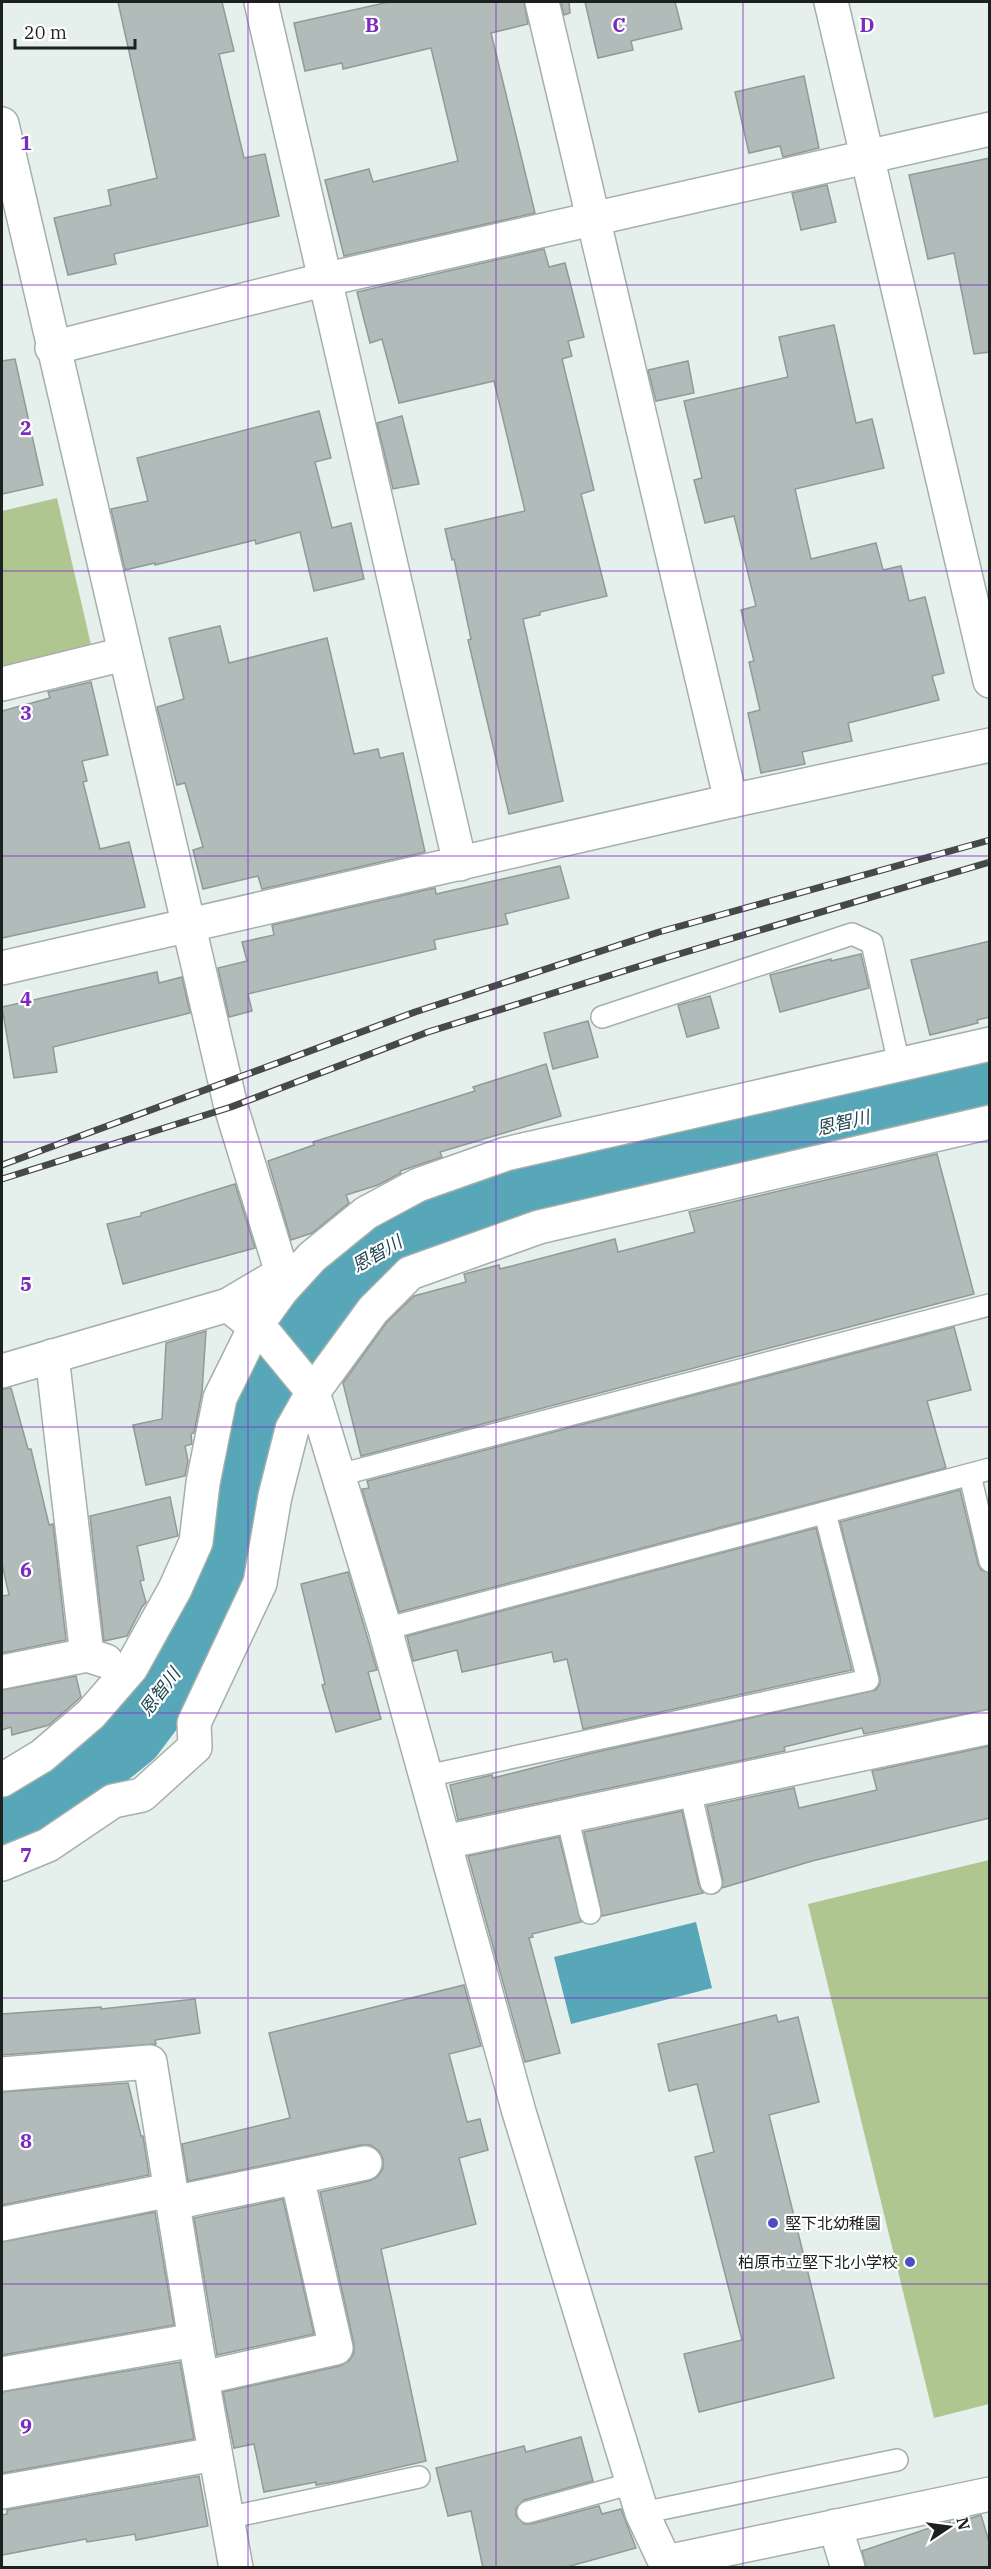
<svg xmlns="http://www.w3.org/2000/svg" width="991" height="2569" font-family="'IBM Plex Serif','Noto Sans JP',serif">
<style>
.green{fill:#b0c691}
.water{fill:#58a7b8}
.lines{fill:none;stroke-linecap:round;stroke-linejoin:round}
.river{stroke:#58a7b8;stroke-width:72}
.building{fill:#b0bbba;stroke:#8f9a99;stroke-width:1.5}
.lane-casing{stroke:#a5afab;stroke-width:24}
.street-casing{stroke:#a5afab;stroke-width:36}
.lane{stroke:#fff;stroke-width:21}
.street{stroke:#fff;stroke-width:33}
.rail-casing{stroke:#454a47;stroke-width:7}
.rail{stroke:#fff;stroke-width:4.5;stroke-dasharray:14;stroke-linecap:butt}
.grid{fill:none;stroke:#7b2cbf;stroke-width:1.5;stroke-opacity:0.55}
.poi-dot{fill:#504dc3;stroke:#fff;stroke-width:2}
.labels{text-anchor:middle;stroke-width:4.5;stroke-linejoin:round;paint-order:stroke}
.poi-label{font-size:16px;fill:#1c201e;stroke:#fff;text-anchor:start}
.water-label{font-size:18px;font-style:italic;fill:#20464e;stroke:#fff}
.grid-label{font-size:20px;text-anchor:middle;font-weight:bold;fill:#7b2cbf;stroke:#fff;stroke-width:4.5;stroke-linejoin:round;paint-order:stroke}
</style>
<rect width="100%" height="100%" fill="#e5efeb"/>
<g class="green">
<polygon points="57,498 92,649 2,670 2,511"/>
<polygon points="989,1860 989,2404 934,2418 808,1904"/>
</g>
<polygon class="water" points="696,1922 712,1988 571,2024 554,1957"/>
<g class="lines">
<polyline class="river" points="2,1815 56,1792 129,1733 191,1650 233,1546 249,1437 295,1338 341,1275 409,1236 504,1202 857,1117 990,1089"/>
</g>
<g class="building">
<polygon points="118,2 222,2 234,51 219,54 244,158 265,154 279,216 114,254 116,264 68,275 54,218 111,205 108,190 157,178"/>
<polygon points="389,2 524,2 528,24 491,33 535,213 344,256 325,180 369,169 373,182 458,161 431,48 343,69 342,63 305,71 294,23"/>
<polygon points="561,2 569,2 570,13 564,15"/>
<polygon points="585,2 675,2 682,29 631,41 633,50 598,58"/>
<polygon points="804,76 819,148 783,157 780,146 749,153 735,92"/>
<polygon points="990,158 990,352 974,354 954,253 928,259 909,175"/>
<polygon points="827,185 836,222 801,230 792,193"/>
<polygon points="544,249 549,267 565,263 584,337 568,341 572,356 562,359 594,490 581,494 607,596 540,612 540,615 523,619 563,801 509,814 468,640 471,639 454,559 452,560 445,529 525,511 494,381 399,403 382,339 370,343 357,292"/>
<polygon points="834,325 856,423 872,419 884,468 795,489 811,559 876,543 883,570 901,566 909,601 925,597 944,673 932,676 939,700 848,723 852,741 802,752 805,764 761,773 748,713 760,710 749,662 754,661 741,610 756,606 734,516 705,523 694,480 702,478 684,401 788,377 779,337"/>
<polygon points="15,359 43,485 2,494 2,361"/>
<polygon points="688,361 694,393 656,401 648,370"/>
<polygon points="319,411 331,458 315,462 332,528 351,523 364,579 314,591 300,532 256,544 255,540 155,565 155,563 125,570 111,509 148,501 137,458"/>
<polygon points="402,416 419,484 393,489 377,423"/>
<polygon points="220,626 229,663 327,638 354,754 378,749 380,758 403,753 425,852 262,889 258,876 203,889 193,850 203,847 185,783 177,785 157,707 184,699 169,638"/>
<polygon points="91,682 108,755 82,761 87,781 83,782 100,849 129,842 145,907 2,938 2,711 50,698 48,692"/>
<polygon points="560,866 569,898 505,914 508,924 434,940 436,949 248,994 252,1011 229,1017 218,968 247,961 242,942 274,935 272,925 435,888 436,894"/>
<polygon points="990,941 990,1017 977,1020 978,1023 930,1035 911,960"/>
<polygon points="861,954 869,988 780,1012 770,975 831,959 831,961"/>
<polygon points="157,972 159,983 182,977 190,1013 53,1047 57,1072 14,1078 2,1007"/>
<polygon points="710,996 719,1028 687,1037 678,1005"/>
<polygon points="588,1021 598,1057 553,1069 544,1033"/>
<polygon points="546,1064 561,1116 440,1152 442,1157 400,1171 401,1173 378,1185 346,1195 349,1203 312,1233 291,1240 268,1161 314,1145 313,1142 475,1091 473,1087"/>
<polygon points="937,1154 974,1294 361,1456 343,1383 387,1322 414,1296 466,1282 464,1274 499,1265 500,1269 615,1239 618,1252 695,1232 689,1212"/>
<polygon points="235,1184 255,1248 123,1284 107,1224 141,1216 141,1213"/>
<polygon points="954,1327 971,1390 927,1401 946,1468 399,1612 362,1489 369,1488 367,1481"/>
<polygon points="206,1331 202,1392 194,1433 191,1434 192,1444 185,1446 188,1461 185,1476 146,1485 133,1425 162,1419 166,1343"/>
<polygon points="11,1388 28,1449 31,1449 49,1525 53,1524 66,1640 2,1653 2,1596 9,1595 2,1564 2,1389"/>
<polygon points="960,1490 978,1564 981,1570 990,1573 990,1709 864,1734 862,1728 784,1747 785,1751 458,1820 450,1785 492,1775 493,1778 588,1754 876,1690 880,1684 880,1677 840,1522"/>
<polygon points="170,1497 178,1536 137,1546 144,1580 140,1581 146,1602 142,1607 127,1636 104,1641 90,1516"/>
<polygon points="816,1528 852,1670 583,1729 567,1659 554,1662 552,1652 462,1672 457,1650 413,1661 407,1636"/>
<polygon points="348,1572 377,1670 368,1672 381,1719 336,1732 322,1685 325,1684 301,1584"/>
<polygon points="76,1676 81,1697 49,1725 12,1735 11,1727 2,1730 2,1690"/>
<polygon points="990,1746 990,1818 812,1861 722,1888 723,1880 707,1806 794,1788 799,1808 877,1790 872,1771"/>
<polygon points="682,1811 699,1886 703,1893 602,1916 584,1832"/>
<polygon points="559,1837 581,1922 532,1934 533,1937 529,1938 560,2053 525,2062 468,1856"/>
<polygon points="464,1985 481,2046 449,2054 467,2122 480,2119 488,2150 459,2158 476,2224 381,2249 426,2461 340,2481 316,2485 316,2482 264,2492 254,2444 234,2448 223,2392 340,2366 349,2361 354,2353 354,2344 320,2192 369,2181 377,2177 383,2169 383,2159 379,2151 371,2145 361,2145 188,2181 182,2144 290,2118 269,2033"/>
<polygon points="195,1999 200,2033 155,2040 156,2044 2,2055 2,2014 101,2007 101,2009"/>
<polygon points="776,2015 778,2022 798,2017 819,2102 769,2115 834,2378 699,2412 684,2354 742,2340 695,2157 714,2152 697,2084 669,2091 658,2044"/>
<polygon points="128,2083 141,2136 143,2136 149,2175 2,2205 2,2092"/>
<polygon points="283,2199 314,2334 217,2355 194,2218"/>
<polygon points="155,2212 174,2325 2,2355 2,2242"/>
<polygon points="180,2362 194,2439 2,2473 2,2392"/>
<polygon points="581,2437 593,2481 524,2500 516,2508 516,2516 524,2524 531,2524 599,2506 602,2514 621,2509 636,2548 563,2568 483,2568 471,2511 448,2516 436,2468 524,2446 526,2452"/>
<polygon points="199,2476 208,2526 136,2540 135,2534 87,2542 86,2539 2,2555 2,2515 7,2514 7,2510"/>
<polygon points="981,2515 990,2545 990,2568 866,2568 862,2551 944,2523 950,2522 951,2524"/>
</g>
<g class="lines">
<g class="lane-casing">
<g id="lane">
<polyline points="602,1017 852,934 872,943 899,1064"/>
<polyline points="339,1475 989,1305"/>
<polyline points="970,1475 990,1561"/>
<polyline points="385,1629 990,1469"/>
<polyline points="427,1776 868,1680 825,1513"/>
<polyline points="690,1790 711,1883"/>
<polyline points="567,1816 590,1913"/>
<polyline points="528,2512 633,2483"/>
<polyline points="642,2513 897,2460"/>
<polyline points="227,2518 419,2477"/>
</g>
</g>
<g class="street-casing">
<g id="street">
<polyline points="261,2 460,864"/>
<polyline points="542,2 731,801"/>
<polyline points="831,2 990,681"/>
<polyline points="2,124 231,1107 282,1273 228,1305 2,1371"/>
<polyline points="52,348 323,280 990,129"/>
<polyline points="2,684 124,654"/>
<polyline points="2,968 731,801 990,745"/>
<polyline points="228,1305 266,1335 313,1392 385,1629 519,2112 642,2513 668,2568"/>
<polyline points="52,1356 87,1655"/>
<polyline points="2,1672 87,1655 106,1661"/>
<polyline points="2,1780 42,1756 91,1714 131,1668 175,1589 196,1542 203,1483 220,1398 255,1327 281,1291 312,1257 366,1213 418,1185 506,1154 990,1044"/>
<polyline points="445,1842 990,1727"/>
<polyline points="2,1864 48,1845 113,1801 142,1795 195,1747 194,1723 260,1583 275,1496 292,1429 313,1392 373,1310 410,1273 539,1227 990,1122"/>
<polyline points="2,2074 150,2062 195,2340 236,2568"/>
<polyline points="173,2203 365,2163"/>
<polyline points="2,2224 170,2190"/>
<polyline points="2,2374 195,2340"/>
<polyline points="202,2378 336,2348 297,2177"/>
<polyline points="2,2492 215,2454"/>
<polyline points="835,2526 848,2568"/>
<polyline points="666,2562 990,2494"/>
</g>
</g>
<use href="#lane" class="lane"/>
<use href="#street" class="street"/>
<g class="rail-casing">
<g id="rail">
<polyline points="2,1165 415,1012 659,932 990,840"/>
<polyline points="2,1179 231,1107 428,1032 669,957 990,862"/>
</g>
</g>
<use href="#rail" class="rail"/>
</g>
<path class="grid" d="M 248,2 L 248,2568M 496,2 L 496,2568M 743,2 L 743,2568M 2,285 L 990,285M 2,571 L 990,571M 2,856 L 990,856M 2,1142 L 990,1142M 2,1427 L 990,1427M 2,1713 L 990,1713M 2,1998 L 990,1998M 2,2284 L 990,2284"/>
<g class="poi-dot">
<circle cx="773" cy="2223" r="6"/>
<circle cx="910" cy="2262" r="6"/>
</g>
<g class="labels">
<g class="poi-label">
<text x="785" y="2229">堅下北幼稚園</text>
<text x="898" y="2268" text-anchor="end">柏原市立堅下北小学校</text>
</g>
<g class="water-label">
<text transform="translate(843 1123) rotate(-13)" y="6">恩智川</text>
<text transform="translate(377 1254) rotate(-30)" y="6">恩智川</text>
<text transform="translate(160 1692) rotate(-53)" y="6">恩智川</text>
</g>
</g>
<g class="grid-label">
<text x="372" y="32">B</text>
<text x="619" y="32">C</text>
<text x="867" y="32">D</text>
<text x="26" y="150">1</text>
<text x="26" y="435">2</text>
<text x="26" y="720">3</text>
<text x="26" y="1006">4</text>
<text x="26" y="1291">5</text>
<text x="26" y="1577">6</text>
<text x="26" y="1862">7</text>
<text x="26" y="2148">8</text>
<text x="26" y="2433">9</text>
</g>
<rect width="991" height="2569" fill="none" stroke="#1c201e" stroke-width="6"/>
<g transform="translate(949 2527) rotate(77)" stroke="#ffffff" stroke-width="4.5" paint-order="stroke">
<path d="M0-4.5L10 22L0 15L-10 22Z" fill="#1c201e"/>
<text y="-9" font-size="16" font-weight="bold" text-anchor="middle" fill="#1c201e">N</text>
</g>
<path d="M15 39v9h120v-9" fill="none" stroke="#1c201e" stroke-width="3"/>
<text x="24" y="39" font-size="18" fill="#1c201e" stroke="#ffffff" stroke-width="4.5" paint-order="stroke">20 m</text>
</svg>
